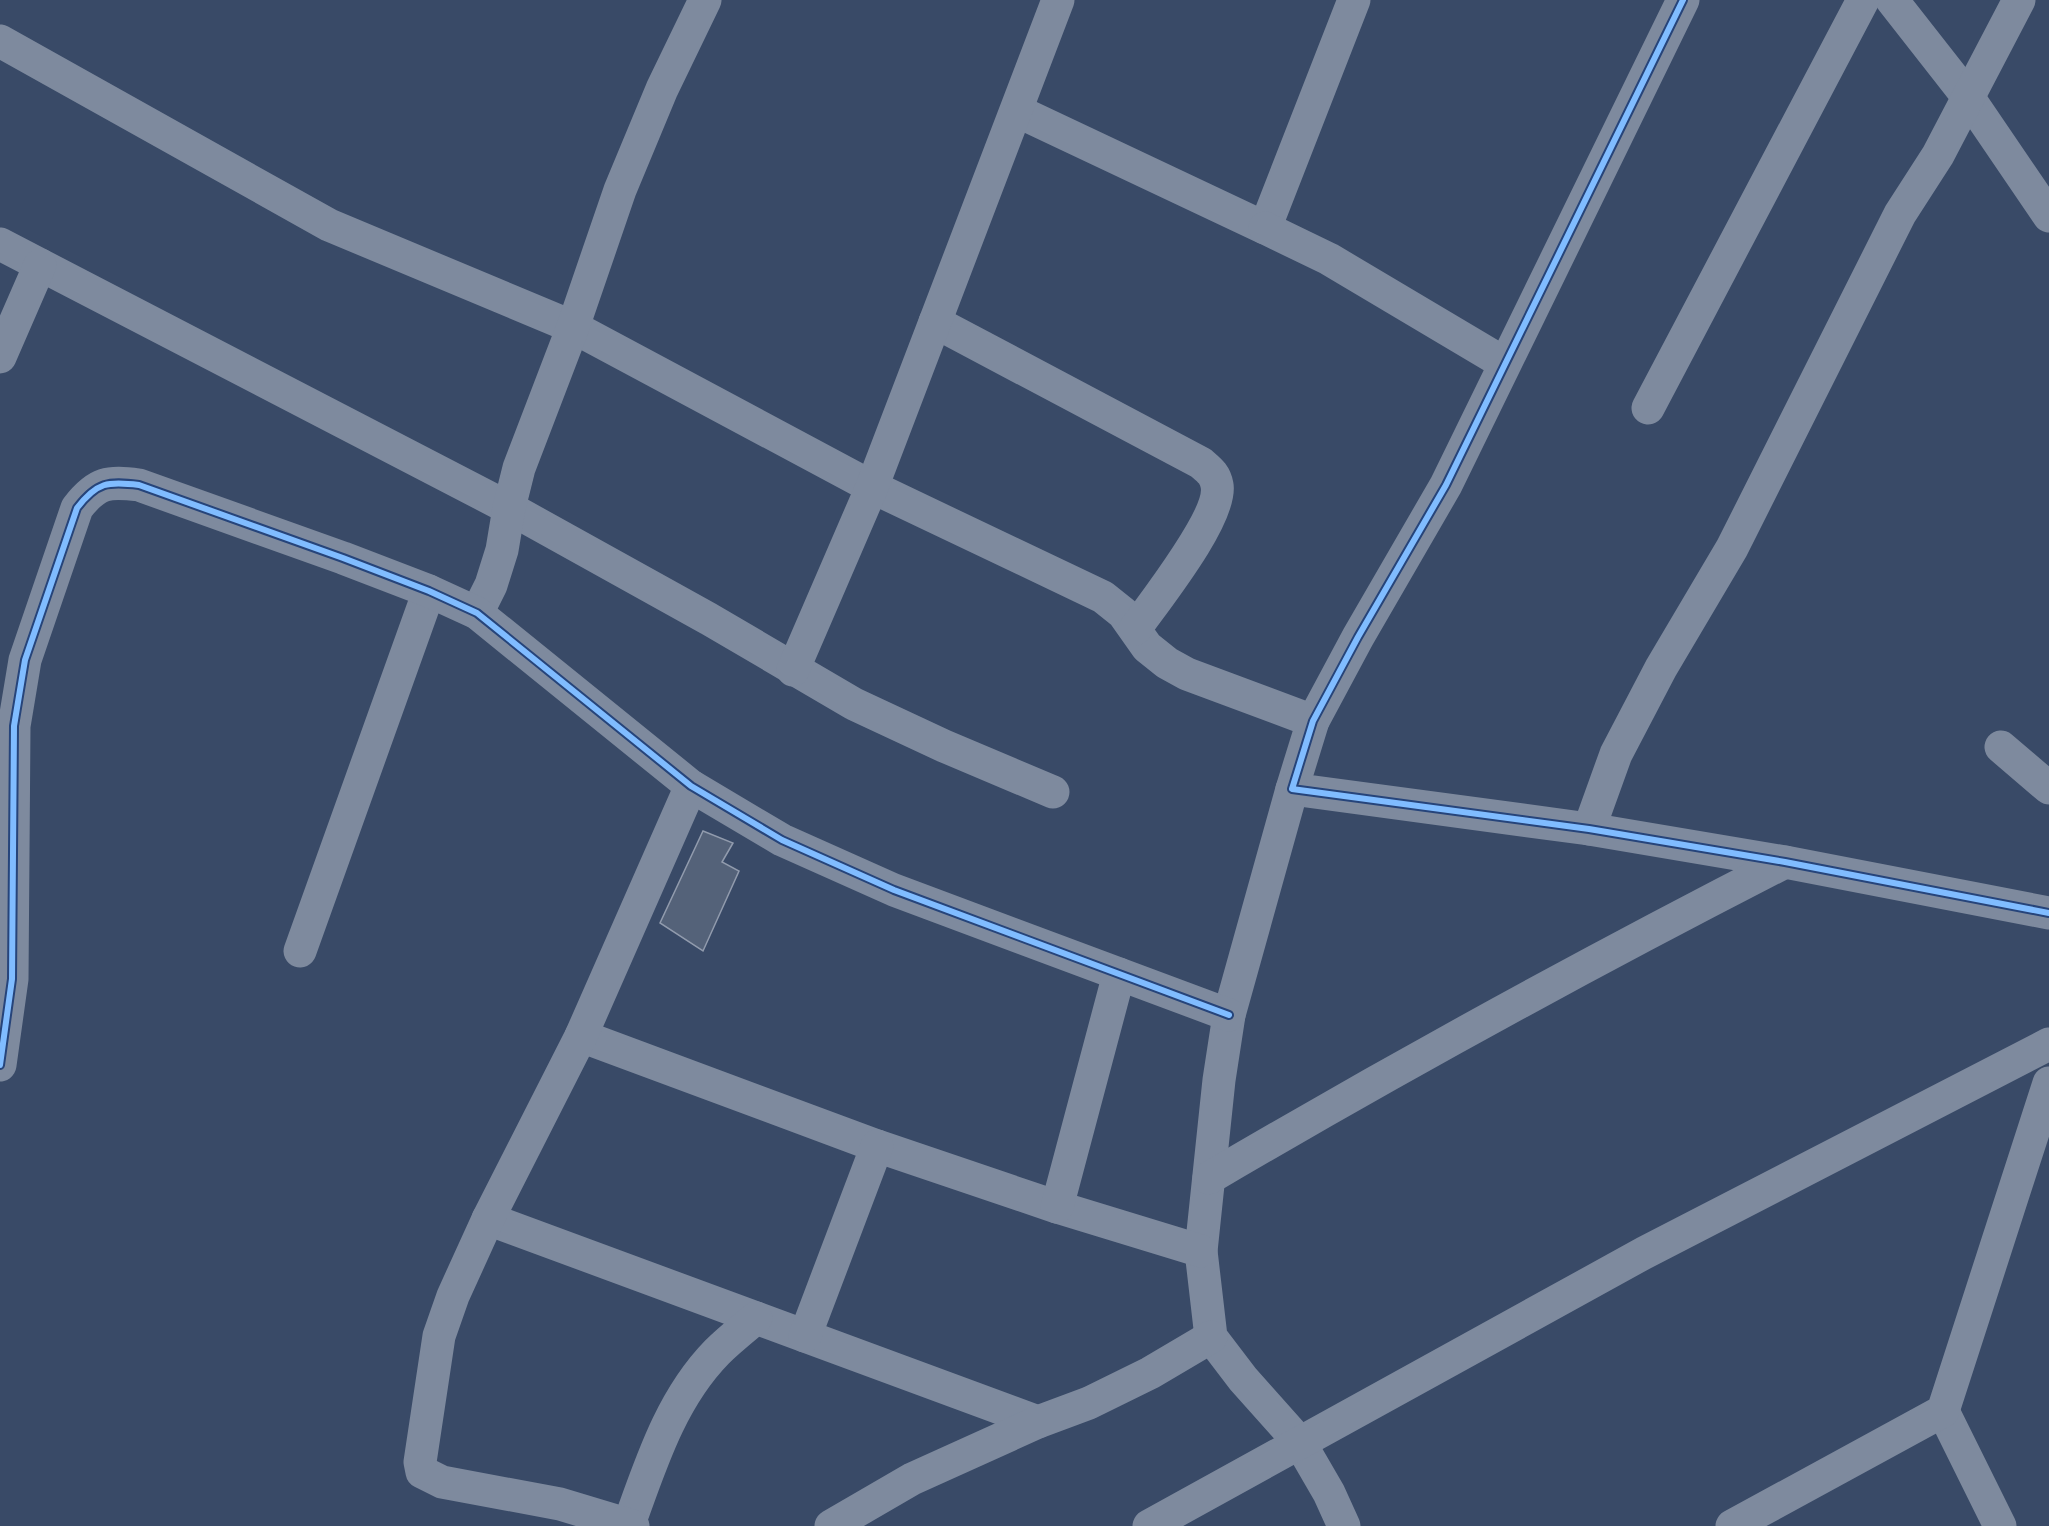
<svg xmlns="http://www.w3.org/2000/svg" width="2049" height="1526" font-family="'Space Grotesk',sans-serif">
<style>
.building{fill:#546279;stroke:#919bad;stroke-width:1.5}
.lines{fill:none;stroke-linecap:round;stroke-linejoin:round}
.minor{stroke:#7e8a9e;stroke-width:33}
.cycleway-casing{stroke:#26447a;stroke-width:10}
.cycleway{stroke:#80bcff;stroke-width:6}
</style>
<rect width="100%" height="100%" fill="#394a67"/>
<polygon class="building" points="703,831 733,843 722,862 739,871 703,951 660,923"/>
<g class="lines">
<g class="minor">
<polyline points="1683,0 1446,485 1358,637 1313,721 1292,789 1589,829 1785,862 2049,913"/>
<polyline points="1892,0 1968,97 2049,216"/>
<polyline points="0,41 329,225 573,327 872,487 1103,597 1123,613 1147,647 1167,663 1187,674 1313,721"/>
<polyline points="1017,111 1265,228 1354,0"/>
<polyline points="1265,228 1329,259 1504,363"/>
<polyline points="0,244 509,508 709,619 854,704 944,746 1053,792"/>
<path d="M 935,322 L 1201,463 C 1209,470 1215,474 1217,485 C 1223,516 1154,602 1135,629"/>
<polyline points="0,357 40,265"/>
<polyline points="1648,408 1863,0"/>
<polyline points="477,613 491,585 502,550 509,508 519,468 573,327 620,190 662,89 705,0"/>
<polyline points="793,670 872,487 1058,0"/>
<polyline points="2001,747 2049,788"/>
<polyline points="1292,789 1229,1015 1219,1080 1201,1251 1211,1337 1243,1379 1300,1443 1329,1493 1344,1526"/>
<polyline points="1589,829 1616,754 1661,668 1732,548 1900,214 1938,155 2019,0"/>
<polyline points="300,951 429,591"/>
<polyline points="581,1036 877,1146 1057,1207 1201,1251"/>
<path d="M 0,1065 L 12,979 L 14,726 L 25,660 L 77,508 C 97,482 108,481 139,485 L 343,558 L 429,591 L 477,613 L 691,786 L 782,840 L 894,890 L 1229,1015"/>
<path d="M 1209,1178 C 1398,1067 1590,962 1785,862"/>
<polyline points="1057,1207 1119,974"/>
<polyline points="488,1219 1038,1422"/>
<polyline points="805,1336 877,1146"/>
<polyline points="1943,1411 2000,1526"/>
<path d="M 629,1524 C 651,1463 671,1399 717,1352 C 729,1340 743,1329 756,1318"/>
<polyline points="633,1526 560,1504 442,1482 422,1472 420,1462 439,1336 453,1296 488,1219 581,1036 691,786"/>
<polyline points="831,1526 912,1479 1038,1422 1089,1403 1150,1373 1211,1337"/>
<polyline points="1149,1526 1644,1253 2049,1044"/>
<polyline points="1732,1526 1943,1411 2049,1083"/>
</g>
<g class="cycleway-casing">
<g id="cycleway">
<polyline points="1683,0 1446,485 1358,637 1313,721 1292,789 1589,829 1785,862 2049,913"/>
<path d="M 0,1065 L 12,979 L 14,726 L 25,660 L 77,508 C 97,482 108,481 139,485 L 343,558 L 429,591 L 477,613 L 691,786 L 782,840 L 894,890 L 1229,1015"/>
</g>
</g>
<use href="#cycleway" class="cycleway"/>
</g>
</svg>
